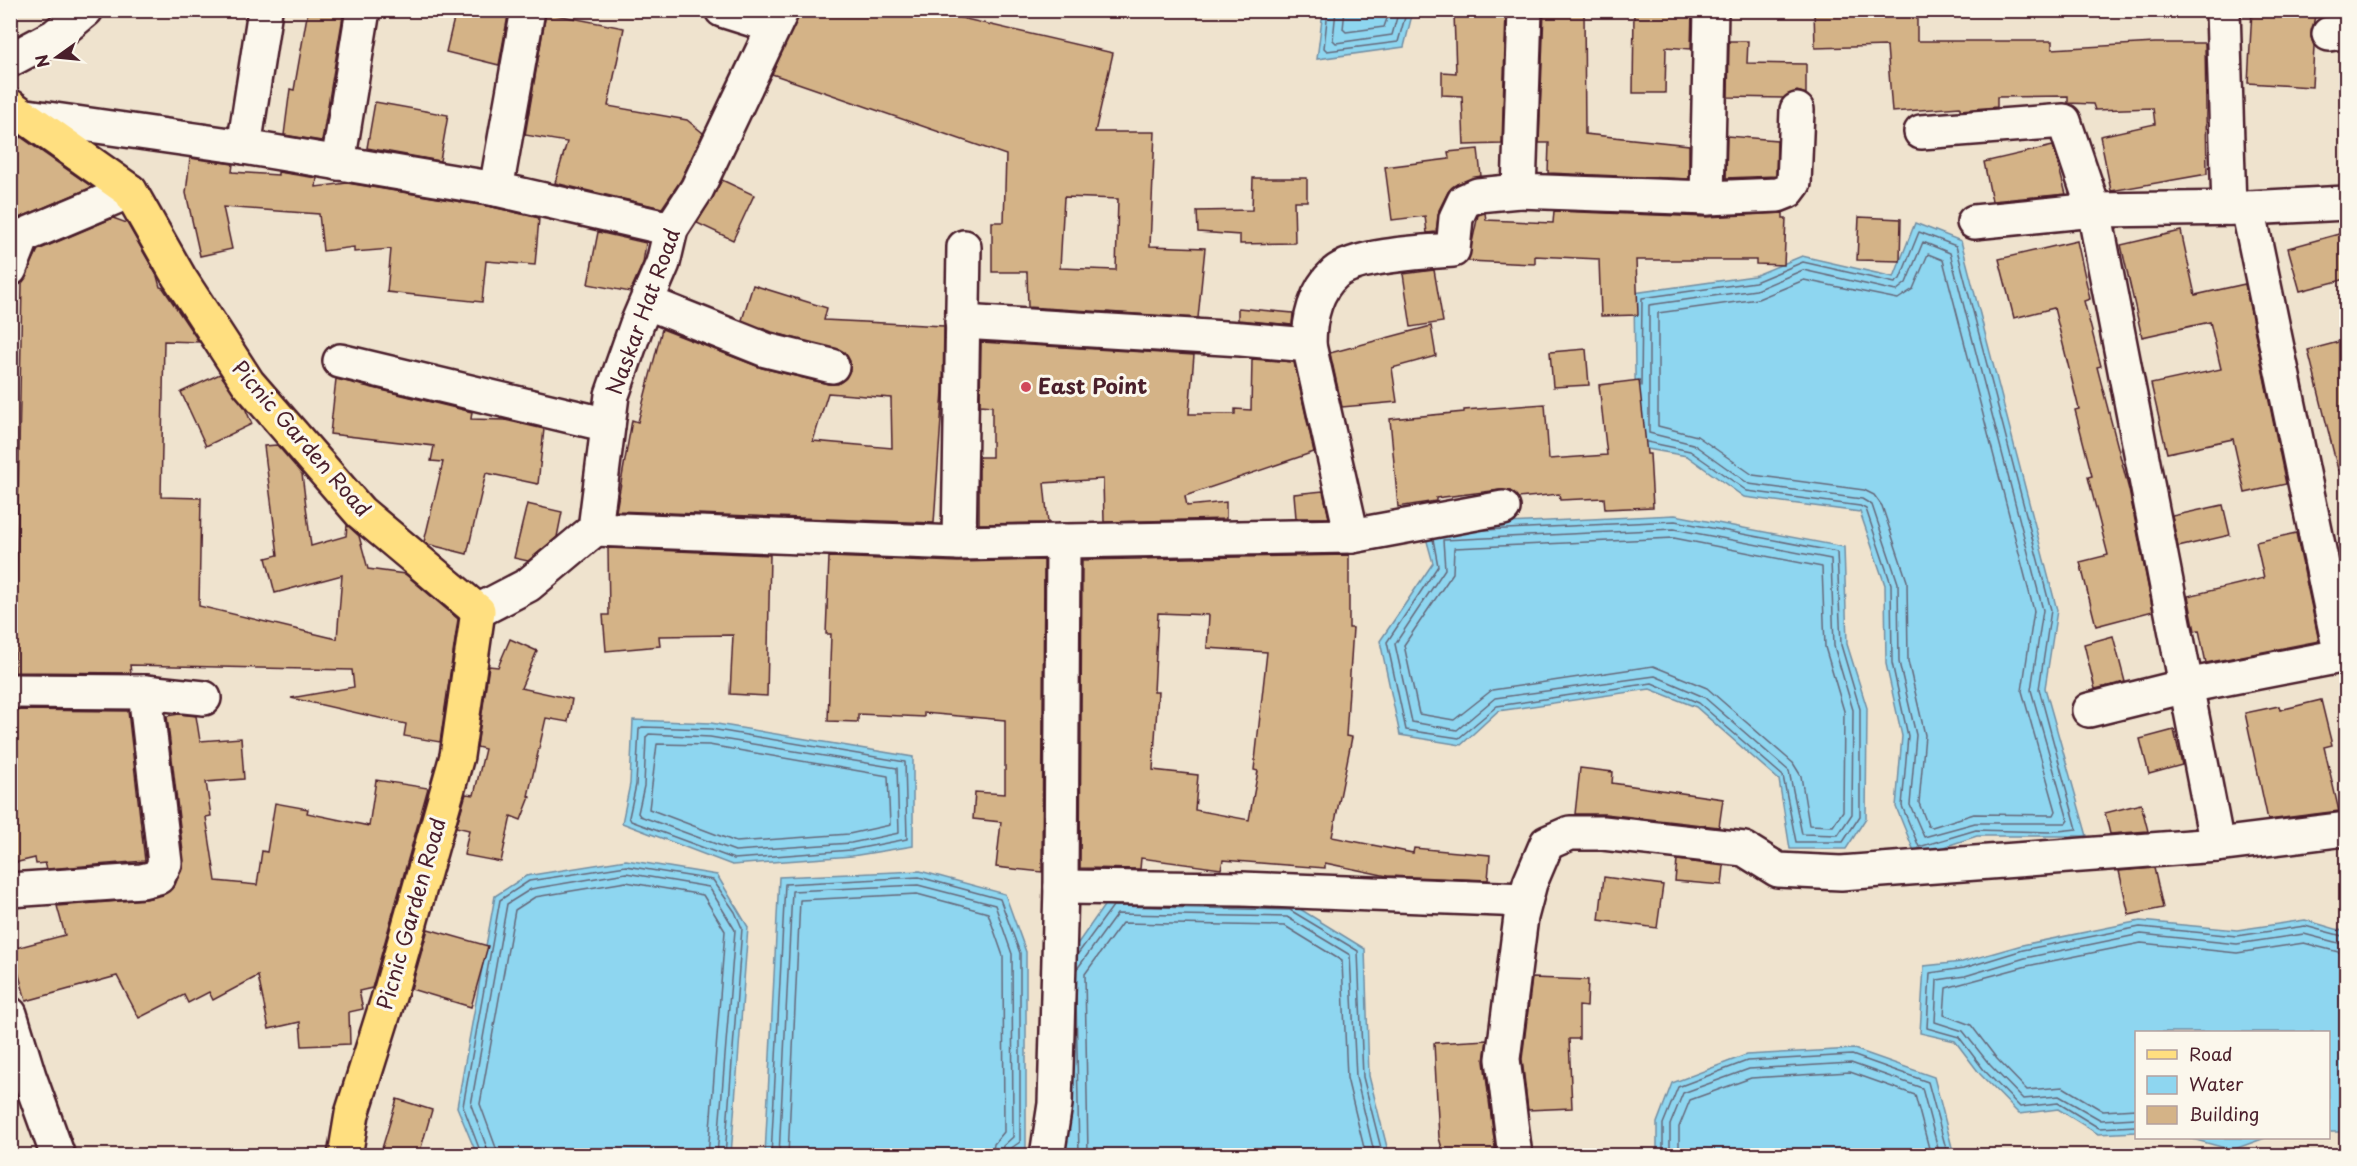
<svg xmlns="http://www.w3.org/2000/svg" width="2357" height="1166" font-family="'Playpen Sans',sans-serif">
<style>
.water{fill:#8ed6f0;stroke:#738da1;stroke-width:1.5}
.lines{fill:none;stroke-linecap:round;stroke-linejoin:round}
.shore{stroke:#65687a;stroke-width:1.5}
.building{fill:#d4b387;stroke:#4a1f2b;stroke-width:1.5;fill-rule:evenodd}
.minor-casing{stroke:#4a1f2b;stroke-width:38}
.major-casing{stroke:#4a1f2b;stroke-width:38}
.minor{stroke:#fbf7ec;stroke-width:33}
.major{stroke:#ffdf80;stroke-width:33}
.poi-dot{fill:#d1495b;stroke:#fbf7ec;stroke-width:2}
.labels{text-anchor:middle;stroke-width:6;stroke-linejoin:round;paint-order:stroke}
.street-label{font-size:21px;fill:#4a1f2b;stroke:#fbf7ec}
.poi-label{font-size:21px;font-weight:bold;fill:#4a1f2b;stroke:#fbf7ec;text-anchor:start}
</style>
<rect width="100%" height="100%" fill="#efe3ce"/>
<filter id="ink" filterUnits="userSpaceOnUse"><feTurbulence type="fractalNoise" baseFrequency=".0167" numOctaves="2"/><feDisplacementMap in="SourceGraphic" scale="12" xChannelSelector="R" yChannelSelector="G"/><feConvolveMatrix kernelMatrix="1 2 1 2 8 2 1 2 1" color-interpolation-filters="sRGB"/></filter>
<g filter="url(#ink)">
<g class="water">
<polygon points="1323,11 1323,10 1413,11 1404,47 1317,59"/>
<polygon points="1915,223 1961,241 2057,610 2045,688 2087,836 1977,836 1916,856 1896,807 1902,736 1886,664 1885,585 1860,512 1744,497 1687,456 1636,447 1634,293 1754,276 1802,256 1894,277"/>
<polygon points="1675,515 1844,547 1847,644 1867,708 1866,818 1846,849 1790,849 1779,780 1696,707 1650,689 1498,711 1461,745 1400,735 1380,641 1433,563 1423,527"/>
<polygon points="633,720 711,723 913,757 913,846 852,856 732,865 622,823 630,784"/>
<polygon points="626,860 717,875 748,927 731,1155 477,1155 457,1107 495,896 526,876"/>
<polygon points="920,871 1005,894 1026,952 1026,1148 1008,1156 765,1155 779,877"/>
<polygon points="1108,900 1292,904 1365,949 1369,1076 1389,1155 1066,1155 1062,966"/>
<polygon points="2305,920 2346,932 2346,1132 2329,1132 2328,1032 2136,1032 2136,1132 2098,1134 2058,1109 2019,1114 1980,1074 1955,1041 1920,1033 1924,966 1962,962 2022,945 2140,921 2237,930"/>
<polygon points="1854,1049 1934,1077 1954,1155 1657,1155 1657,1123 1672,1083 1746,1055"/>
<polygon points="2189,1138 2265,1138 2232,1150"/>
</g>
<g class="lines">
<g class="shore">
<polyline points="1328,10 1324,48 1327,51 1398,42 1407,10"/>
<polyline points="1336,10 1333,40 1336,43 1392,35 1399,10"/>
<polyline points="1345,10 1343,29 1346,32 1384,27 1390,10"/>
<polygon points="1923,242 1950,253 2043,610 2031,690 2068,820 2066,823 1975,823 1924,837 1910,805 1916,735 1899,662 1898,583 1872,505 1862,499 1749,484 1693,444 1649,433 1649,305 1756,290 1803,270 1896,291 1906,283"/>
<polygon points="1928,254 1943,260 2034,611 2022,691 2056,811 2054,815 1974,814 1932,827 1928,826 1919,803 1925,735 1908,661 1907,581 1882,506 1874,495 1864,490 1753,475 1697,436 1658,426 1658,313 1758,299 1804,280 1898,299 1913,289"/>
<polyline points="1641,386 1642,298 1755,282 1803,262 1895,283 1900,279 1919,232 1956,246 2051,610 2039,689 2077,829 2049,832 1976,830 1919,847 1902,806 1908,736 1892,663 1891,584 1866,509 1860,506 1747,491 1690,451 1647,442"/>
<polygon points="1674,529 1831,559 1834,646 1853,710 1852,814 1838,835 1802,834 1789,771 1704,697 1655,676 1495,698 1457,730 1412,722 1395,644 1445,569 1443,540"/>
<polygon points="1674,538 1822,567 1825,647 1844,711 1843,811 1833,826 1809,825 1801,776 1793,763 1707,688 1653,666 1492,690 1454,720 1419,714 1404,645 1453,573 1454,548"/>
<polyline points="1433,539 1438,566 1387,642 1406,730 1459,738 1497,706 1652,683 1699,703 1783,776 1796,842 1843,842 1860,816 1860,709 1841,645 1837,552 1675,521 1484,530"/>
<polygon points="642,727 711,729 905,762 907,839 851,850 734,859 631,821 629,817 636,785 639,729"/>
<polygon points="649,734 710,737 897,768 899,833 851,843 735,851 640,816 638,813 644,786 646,737"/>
<polygon points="657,744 709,745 888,776 890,825 849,834 736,842 649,809"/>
<polyline points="1077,955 1113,906 1290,910 1358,951 1363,1077 1383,1156"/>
<polyline points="1077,969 1117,914 1287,917 1350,955 1356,1077 1375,1156"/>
<polyline points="1076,997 1079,1156"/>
<polyline points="2136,1109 2103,1111 2063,1087 2027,1090 1997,1059 1971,1025 1944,1015 1946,988 2027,966 2141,943 2237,953 2304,943 2346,954"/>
<polyline points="2136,1118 2101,1120 2059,1096 2023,1099 1990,1065 1963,1031 1935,1022 1937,980 1965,976 2025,958 2141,934 2237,944 2304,934 2346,945"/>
<polyline points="2136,1126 2099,1128 2058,1103 2020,1107 1984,1070 1959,1037 1927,1028 1930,973 1964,968 2023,950 2140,927 2237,936 2305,926 2346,937"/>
<polyline points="482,1156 463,1106 500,900 529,881 626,866 713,880 735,912 742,928 725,1156"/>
<polyline points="490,1156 471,1105 507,904 531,889 626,873 709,887 735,930 717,1156"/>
<polyline points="499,1156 480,1104 515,910 535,897 626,882 703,895 725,931 708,1156"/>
<polyline points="771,1156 785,884 919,877 1000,899 1020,953 1020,1142 1010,1149 1009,1156"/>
<polyline points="779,1156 792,891 918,885 995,905 1012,954 1013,1137 1003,1146 1001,1156"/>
<polyline points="788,1156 800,900 917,894 988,913 1003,956 1004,1132 994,1144 992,1156"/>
<polyline points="1088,1156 1085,974 1122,923 1285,926 1342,961 1347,1078 1366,1156"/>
<polyline points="1663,1156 1663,1124 1678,1087 1747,1061 1852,1055 1928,1082 1948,1156"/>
<polyline points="1670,1156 1670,1125 1683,1093 1749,1069 1851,1063 1922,1088 1940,1156"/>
<polyline points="1679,1156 1679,1127 1690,1100 1751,1078 1850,1072 1915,1095 1931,1156"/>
</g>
</g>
<g class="building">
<polygon points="308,10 344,10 322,141 284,135 290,89 294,90"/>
<polygon points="456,10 509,10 499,65 446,52"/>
<path d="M 800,10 L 927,10 L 1113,53 L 1095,132 L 1155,132 L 1150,246 L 1205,248 L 1198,318 L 1028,307 L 1027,272 L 992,272 L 992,222 L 1004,222 L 1006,155 L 772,74 ZM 1064,197 L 1118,199 L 1116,270 L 1060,268 Z"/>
<polygon points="1544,10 1584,10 1585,134 1689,145 1689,179 1548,173 1549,143 1539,143"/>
<polygon points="1634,10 1692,10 1691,49 1666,47 1665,93 1633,93"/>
<polygon points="1814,10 1917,10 1917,41 2052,41 2052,49 2155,43 2205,43 2207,174 2111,191 2100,136 2155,124 2153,108 2095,110 2093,104 2068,103 2068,96 1997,97 1997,107 1960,110 1960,107 1892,112 1887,46 1815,48"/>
<polygon points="2252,10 2316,10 2311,37 2314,46 2312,87 2248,83"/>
<polygon points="1506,11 1502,144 1464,145 1462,96 1442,95 1442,72 1456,73 1454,13"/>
<polygon points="546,13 624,28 608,106 687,120 703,133 681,180 662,208 555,183 567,142 525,135"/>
<polygon points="1729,41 1748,41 1747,63 1806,64 1806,94 1797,91 1784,98 1728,97"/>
<polygon points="375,102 448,115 440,161 367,148"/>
<polygon points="10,131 15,133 92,187 10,222"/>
<polygon points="1727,136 1777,140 1776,176 1726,178"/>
<polygon points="2053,146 2066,194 1992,201 1984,162"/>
<polygon points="1478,149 1481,176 1457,184 1448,192 1439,210 1436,232 1427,233 1425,216 1392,220 1385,167 1449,159 1448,152"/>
<polygon points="190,158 233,164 232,172 278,175 278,172 317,178 316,187 347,183 492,207 539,218 535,265 486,261 482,302 387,292 391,249 354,252 354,247 323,251 319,214 223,207 232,249 200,256 186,193"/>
<polygon points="1253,178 1307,178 1307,201 1294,201 1295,243 1240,244 1240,235 1198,232 1197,211 1252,210"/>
<polygon points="722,180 754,195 733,240 697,223"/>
<polygon points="1554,211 1706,217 1783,213 1783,218 1786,218 1784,265 1756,264 1756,260 1636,260 1638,315 1601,316 1599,259 1535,256 1535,264 1468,261 1478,215 1485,213 1486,220 1553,223"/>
<polygon points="1859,217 1901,219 1900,261 1857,260"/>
<polygon points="113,218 127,223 157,276 160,287 163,288 199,342 164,341 161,497 201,498 199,606 337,639 342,575 275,593 266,558 278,555 264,446 277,445 302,474 311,546 346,536 347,525 359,536 368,569 405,574 458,619 440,742 404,736 406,724 291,698 354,687 352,670 130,665 131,673 15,672 22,283 38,250"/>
<polygon points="2181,231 2195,295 2245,284 2286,484 2245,493 2233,439 2167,453 2151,384 2221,369 2210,322 2142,337 2121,245"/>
<polygon points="598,232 646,243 643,263 630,292 588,284"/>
<polygon points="2346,232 2346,279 2300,291 2288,248"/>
<polygon points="2077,241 2090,299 2084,301 2101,366 2097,367 2129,490 2153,611 2096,626 2080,562 2108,555 2088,477 2092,476 2075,410 2079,409 2054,308 2014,318 1999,259"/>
<polygon points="1434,270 1443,322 1411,327 1403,274"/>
<path d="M 753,285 L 827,308 L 824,320 L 944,326 L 943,390 L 934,523 L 616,511 L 632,420 L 638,422 L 662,329 L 762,368 L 828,384 L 838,384 L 846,378 L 850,370 L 850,361 L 844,352 L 772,332 L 742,320 ZM 828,393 L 891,398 L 892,448 L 813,441 Z"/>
<polygon points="1238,308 1293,313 1292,325 1238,320"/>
<polygon points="1431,326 1436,356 1392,368 1397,402 1342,407 1330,353"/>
<polygon points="2346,340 2346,469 2338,470 2308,350"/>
<polygon points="981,342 1194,355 1189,414 1235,414 1235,409 1251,410 1252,359 1294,362 1314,452 1185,496 1187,506 1226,502 1226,519 1104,522 1103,479 1044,483 1048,523 979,524 979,457 992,457 992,406 980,405"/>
<polygon points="1586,349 1589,385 1553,387 1550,352"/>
<polygon points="220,374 245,408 252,424 206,446 181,392"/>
<polygon points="336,379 472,412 471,419 505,420 544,429 538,484 486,473 467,554 427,544 424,542 443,462 431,461 434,446 330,434"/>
<polygon points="1639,380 1647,454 1650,454 1653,507 1605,509 1604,498 1560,500 1559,494 1518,498 1510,491 1500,490 1436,498 1436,501 1398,507 1390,419 1464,412 1464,410 1545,404 1549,459 1607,455 1599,385"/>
<polygon points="1323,491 1329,518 1296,518 1294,494"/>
<polygon points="527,504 562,512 557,537 528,561 514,558"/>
<polygon points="2223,505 2230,535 2178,547 2172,516"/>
<polygon points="2296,533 2319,641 2206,663 2199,630 2195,631 2188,596 2264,578 2256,542"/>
<polygon points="608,548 770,555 767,696 730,694 733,635 659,636 660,646 606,651 603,615 609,615"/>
<path d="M 1349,555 L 1349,628 L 1353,628 L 1346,736 L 1352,737 L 1332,837 L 1413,853 L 1414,848 L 1490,855 L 1488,880 L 1387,876 L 1325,863 L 1325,868 L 1223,860 L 1221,869 L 1141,858 L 1140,869 L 1080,868 L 1082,560 ZM 1158,613 L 1209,615 L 1207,648 L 1267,652 L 1254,770 L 1258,771 L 1249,820 L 1195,810 L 1198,775 L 1153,770 L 1158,692 L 1154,692 Z"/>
<polygon points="829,557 958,562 1044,560 1042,872 996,867 1001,822 973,819 975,792 1005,794 1005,720 924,713 924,717 858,714 858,722 828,721 831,634 826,634"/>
<polygon points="2113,636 2125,682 2095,689 2084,644"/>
<polygon points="510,639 537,651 521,688 572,699 568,722 546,718 528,796 530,797 521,820 511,816 501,862 464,855 469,830 456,827 466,794 474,795 485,749 477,747 489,666 498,667"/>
<polygon points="2321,700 2332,745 2324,747 2339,811 2268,820 2245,713 2279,706 2280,710"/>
<polygon points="10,710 128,711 145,861 47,869 45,863 36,864 35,858 10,864"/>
<polygon points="179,714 196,716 200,741 241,738 244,779 206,782 211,816 206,817 216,881 257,885 262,851 267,852 275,803 308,809 307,813 369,826 376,780 428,788 372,988 359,991 363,1009 349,1012 350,1044 302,1046 300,1022 269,1029 258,976 213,1000 209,992 188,1003 184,995 139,1018 117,976 26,1001 12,949 65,935 57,906 146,899 163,895 175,885 184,861 167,716"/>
<polygon points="2174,730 2182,765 2149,774 2140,739"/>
<polygon points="1580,768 1613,772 1612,783 1723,799 1719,827 1605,814 1575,814"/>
<polygon points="2141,804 2148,831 2110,834 2105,813"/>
<polygon points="1677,860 1724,866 1722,885 1675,881"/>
<polygon points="2154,868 2163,908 2129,915 2119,871"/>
<polygon points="1604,877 1663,885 1657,928 1599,920"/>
<polygon points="428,929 488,946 471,1007 411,989"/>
<polygon points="1532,978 1588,980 1587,1007 1579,1006 1579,1039 1569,1039 1572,1108 1528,1110 1522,1059"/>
<polygon points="1487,1040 1484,1061 1496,1155 1444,1155 1439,1138 1434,1043"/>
<polygon points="397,1099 432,1110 419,1155 380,1155"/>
</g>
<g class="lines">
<g class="minor-casing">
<g id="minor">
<polyline points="722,10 773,26"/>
<polyline points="1525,10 1519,191 1707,198 1711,10"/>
<polyline points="2223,10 2229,208"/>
<polyline points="2329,34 2346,31"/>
<polyline points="10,60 55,36 86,10"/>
<polyline points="20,115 244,147 496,189 671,229"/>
<polyline points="1921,132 2064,121 2094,210 2217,845"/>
<polyline points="244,147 265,10"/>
<polyline points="338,163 363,10"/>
<polyline points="496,189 528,10"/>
<polyline points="1707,198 1778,195 1788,191 1794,183 1797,110"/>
<polyline points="2248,208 2341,656"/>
<polyline points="1974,222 2094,210 2248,208 2346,203"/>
<polyline points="10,269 23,236 130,191"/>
<polyline points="644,309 656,306 766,350 832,366"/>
<polyline points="962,322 1241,339 1309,345 1352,536"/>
<path d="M 1309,345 C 1309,320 1315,291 1335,273 C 1356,255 1425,252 1453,250 L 1456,218 L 1464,201 L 1478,195 L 1519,191"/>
<polyline points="340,361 608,425"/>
<polyline points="595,529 959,543 1352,536 1503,508"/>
<polyline points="959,543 964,247"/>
<polyline points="478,611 528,585 595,529 612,395 637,324 663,263 671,229 697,189 782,10"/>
<polyline points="10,691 145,692 204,698"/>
<polyline points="2089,710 2186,686 2346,655"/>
<polyline points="1061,887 1242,889 1525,900"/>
<polyline points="10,890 142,881 158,877 165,863 145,692"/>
<polyline points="10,1014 29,1076 58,1156"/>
<polyline points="1047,1156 1055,1104 1061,887 1063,541"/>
<polyline points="1515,1156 1503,1059 1521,917 1530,883 1547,843 1570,833 1603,833 1744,849 1778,870 1841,873 2217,845 2346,829"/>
</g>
</g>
<g class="major-casing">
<polyline id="major" points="10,106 130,191 179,277 248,383 360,512 478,611 457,756 391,990 352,1114 345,1156"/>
</g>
<use href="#minor" class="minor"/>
<use href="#major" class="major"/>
</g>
</g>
<circle class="poi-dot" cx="1026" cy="387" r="6"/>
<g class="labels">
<g class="street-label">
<text transform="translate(644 312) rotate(-70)" y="7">Naskar Hat Road</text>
<text transform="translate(301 439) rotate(49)" y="7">Picnic Garden Road</text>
<text transform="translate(412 914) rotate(-74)" y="7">Picnic Garden Road</text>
</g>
<g class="poi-label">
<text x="1038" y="394">East Point</text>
</g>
</g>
<rect width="2357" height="1166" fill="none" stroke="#fbf7ec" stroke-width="36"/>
<rect x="18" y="18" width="2321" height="1130" fill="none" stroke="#4a1f2b" stroke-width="2" filter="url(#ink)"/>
<rect x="2135" y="1031" width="195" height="108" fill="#fbf7ec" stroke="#b4a19f" stroke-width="1.5"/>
<rect x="2147" y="1050" width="30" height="9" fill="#ffdf80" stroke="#b4a19f" stroke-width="1.5"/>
<text x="2189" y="1061" font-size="18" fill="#4a1f2b">Road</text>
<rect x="2147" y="1076" width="30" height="18" fill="#8ed6f0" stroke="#b4a19f" stroke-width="1.5"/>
<text x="2189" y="1091" font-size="18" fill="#4a1f2b">Water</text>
<rect x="2147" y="1106" width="30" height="18" fill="#d4b387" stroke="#b4a19f" stroke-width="1.5"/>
<text x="2189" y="1121" font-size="18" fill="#4a1f2b">Building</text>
<g transform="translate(57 57) rotate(255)" stroke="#fbf7ec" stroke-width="4.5" paint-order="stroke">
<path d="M0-4.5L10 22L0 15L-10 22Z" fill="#4a1f2b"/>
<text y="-9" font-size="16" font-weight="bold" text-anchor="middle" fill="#4a1f2b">N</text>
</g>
</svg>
